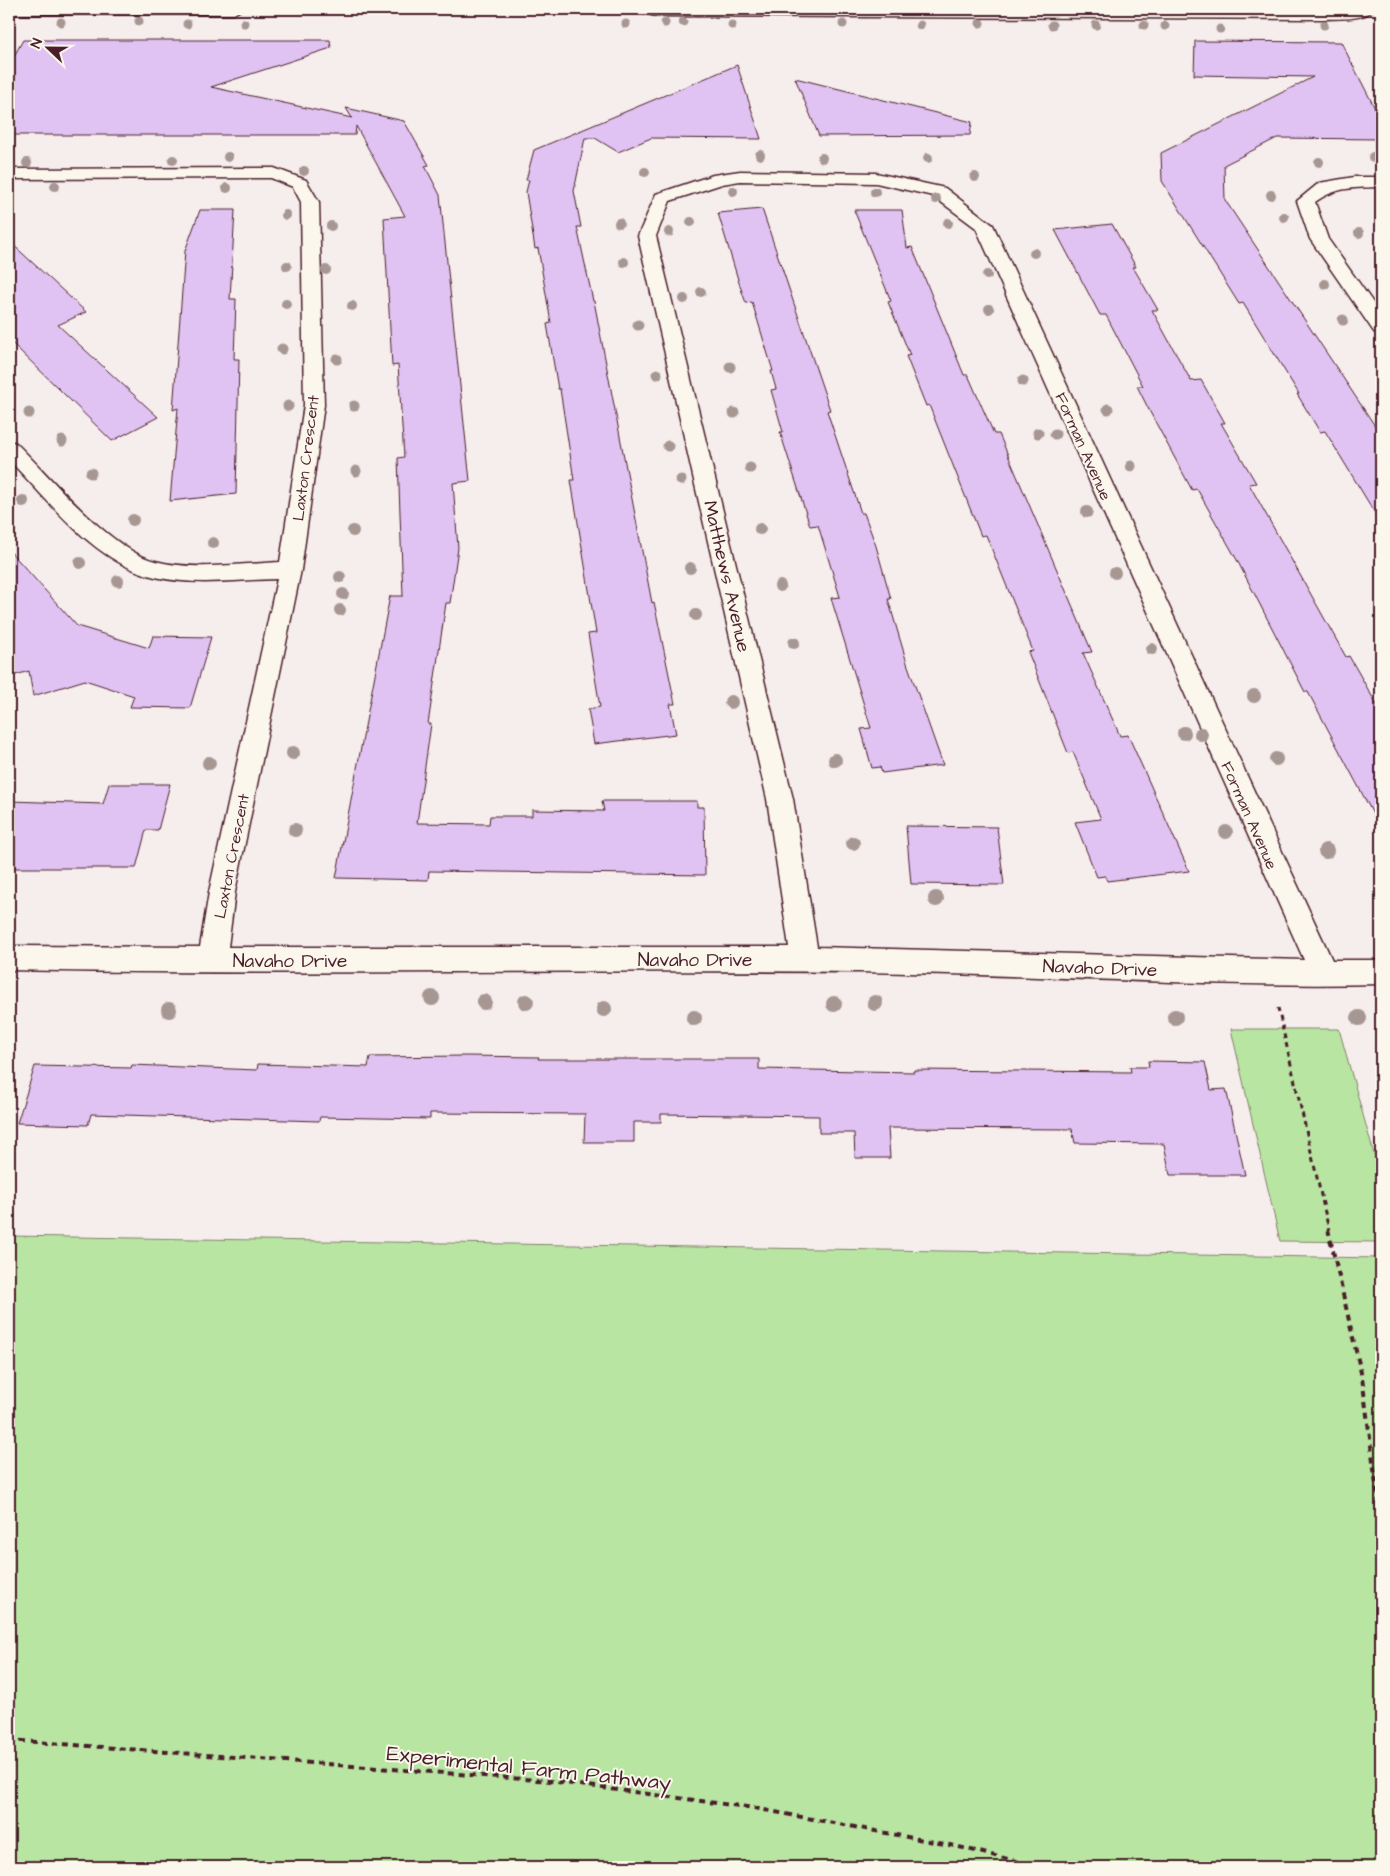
<svg xmlns="http://www.w3.org/2000/svg" width="1390" height="1876" font-family="'Architects Daughter',sans-serif">
<style>
.green{fill:#b9e5a3;stroke:#828267}
.building{fill:#e0c3f2;stroke:#4a1f2b}
.lines{fill:none;stroke-linecap:round;stroke-linejoin:round}
.minor-casing{stroke:#4a1f2b;stroke-width:3}
.path-far1{stroke:#4a1f2b;stroke-width:3;stroke-dasharray:5 4;stroke-linecap:butt}
.path{stroke:#4a1f2b;stroke-width:4;stroke-dasharray:6 5;stroke-linecap:butt}
.minor{fill:#fbf7ec;fill-rule:evenodd}
.tree{fill:#a79793}
.labels{text-anchor:middle;stroke-width:4;stroke-linejoin:round;paint-order:stroke}
.far-street-label{font-size:16px;fill:#4a1f2b;stroke:#fbf7ec}
.street-label{font-size:19px;fill:#4a1f2b;stroke:#fbf7ec}
.near-street-label{font-size:22px;fill:#4a1f2b;stroke:#fbf7ec}
</style>
<rect width="100%" height="100%" fill="#f6eded"/>
<filter id="ink" filterUnits="userSpaceOnUse"><feTurbulence type="fractalNoise" baseFrequency=".02" numOctaves="2"/><feDisplacementMap in="SourceGraphic" scale="10" xChannelSelector="R" yChannelSelector="G"/><feConvolveMatrix kernelMatrix="1 2 1 2 8 2 1 2 1" color-interpolation-filters="sRGB"/></filter>
<g filter="url(#ink)">
<g class="green">
<polygon points="1231,1029 1339,1029 1381,1179 1381,1242 1280,1241"/>
<polygon points="9,1236 1381,1258 1381,1867 9,1867"/>
</g>
<g class="building">
<polygon points="23,40 330,40 331,48 211,87 352,118 346,108 404,121 429,165 425,166 440,195 470,481 453,483 458,548 450,603 446,603 428,724 431,724 417,823 489,824 490,816 532,816 532,810 604,811 602,801 697,801 697,807 704,807 705,875 429,871 428,880 336,878 390,596 403,596 398,458 404,457 398,365 392,366 384,218 405,216 356,126 355,135 9,135 9,65"/>
<polygon points="1195,41 1341,42 1381,120 1381,139 1277,138 1224,165 1225,200 1381,435 1381,523 1325,431 1320,432 1297,394 1299,394 1243,303 1239,304 1162,181 1161,153 1313,77 1194,75"/>
<polygon points="737,65 761,139 651,138 618,152 595,138 585,138 574,191 581,227 577,227 593,301 594,301 652,603 654,602 675,704 670,704 676,734 594,744 588,709 600,707 588,634 596,633 571,480 574,480 560,389 558,389 547,324 551,323 538,248 535,249 526,192 529,180 526,180 534,150"/>
<polygon points="795,78 972,122 970,135 819,136"/>
<polygon points="762,209 830,410 827,411 861,513 864,513 876,546 891,599 888,599 907,663 943,765 882,773 880,767 872,768 861,729 871,728 831,598 840,597 818,525 810,526 780,432 783,432 771,390 776,389 771,371 773,371 752,302 746,303 740,286 718,213"/>
<polygon points="200,210 235,210 230,299 236,299 234,359 239,359 236,494 170,501 178,408 173,410 185,251"/>
<polygon points="854,210 902,210 907,248 912,247 964,375 968,375 994,434 999,434 1092,652 1083,653 1120,736 1128,735 1189,871 1107,881 1105,876 1097,877 1075,822 1101,819 1073,752 1068,753 1028,652 1033,651 986,535 981,536 929,405 926,406 906,356 910,355 888,302 891,301"/>
<polygon points="1112,224 1136,267 1133,267 1158,310 1152,310 1191,381 1201,380 1225,423 1221,423 1256,483 1249,484 1346,657 1349,656 1381,712 1381,829 1308,692 1305,692 1237,560 1197,489 1192,490 1150,412 1137,386 1143,386 1106,315 1100,315 1055,230"/>
<polygon points="9,241 86,312 58,325 158,417 112,441 9,340"/>
<polygon points="9,550 77,626 149,648 153,636 211,637 190,708 130,707 134,696 85,680 33,696 29,671 9,677"/>
<polygon points="109,784 170,784 158,830 146,830 136,868 9,868 9,801 103,804"/>
<polygon points="906,826 997,827 1004,885 911,884"/>
<polygon points="465,1056 539,1057 538,1059 759,1059 759,1069 914,1072 914,1070 1131,1072 1130,1067 1149,1067 1148,1061 1205,1062 1211,1090 1226,1089 1245,1175 1170,1175 1164,1144 1075,1143 1072,1129 888,1128 890,1158 855,1158 854,1133 819,1133 819,1116 661,1114 661,1122 634,1122 634,1142 584,1142 585,1114 430,1113 430,1119 320,1117 319,1121 91,1114 88,1125 17,1123 35,1066 131,1068 132,1065 257,1070 258,1064 368,1067 370,1057"/>
</g>
<g class="lines">
<g class="minor-casing">
<g id="minor">
<polygon points="9,9 242,9 234,14 9,14"/>
<path d="M 638,9 L 1373,9 C 1364,21 1338,18 1324,19 L 655,16 L 641,12 Z"/>
<path d="M 274,168 L 306,180 L 319,202 L 324,405 L 301,570 L 235,892 L 228,947 L 789,947 L 767,799 L 638,236 L 656,194 L 713,175 L 740,171 L 876,173 L 945,188 L 993,225 L 1332,960 L 1381,960 L 1381,984 C 1207,988 1032,974 857,972 C 574,969 291,976 9,970 L 9,946 L 200,947 L 209,892 L 277,579 C 237,580 194,586 155,577 C 94,562 51,503 9,460 L 9,441 L 16,443 C 50,476 109,549 155,561 C 194,571 239,564 280,562 L 304,405 L 301,202 L 293,187 L 271,178 L 9,179 L 9,169 ZM 740,181 L 876,183 L 933,196 L 976,228 L 1304,960 L 817,947 L 793,799 L 656,236 L 670,201 L 722,184 Z"/>
<path d="M 1354,177 L 1381,177 L 1381,187 C 1355,188 1338,186 1315,202 L 1328,239 L 1381,314 L 1381,334 L 1374,332 L 1310,239 L 1297,201 L 1319,183 Z"/>
</g>
</g>
<polyline class="path-far1" points="1278,1008 1329,1230"/>
<g class="path">
<polyline points="1328,1229 1362,1377 1381,1522"/>
<polyline points="9,1740 550,1781 754,1808 955,1846 1040,1867"/>
</g>
<use href="#minor" class="minor"/>
</g>
<g class="tree">
<circle cx="139" cy="21" r="4.5"/>
<circle cx="61" cy="22" r="4.5"/>
<circle cx="683" cy="22" r="4.5"/>
<circle cx="244" cy="23" r="4.5"/>
<circle cx="665" cy="23" r="4.5"/>
<circle cx="980" cy="23" r="4.5"/>
<circle cx="187" cy="24" r="4.5"/>
<circle cx="626" cy="24" r="4.5"/>
<circle cx="843" cy="24" r="4.5"/>
<circle cx="732" cy="25" r="4.5"/>
<circle cx="920" cy="25" r="4.5"/>
<circle cx="1052" cy="25" r="4.5"/>
<circle cx="1096" cy="25" r="4.5"/>
<circle cx="1144" cy="25" r="4.5"/>
<circle cx="1324" cy="25" r="4.5"/>
<circle cx="1165" cy="26" r="4.5"/>
<circle cx="1220" cy="29" r="4.5"/>
<circle cx="760" cy="155" r="5"/>
<circle cx="228" cy="157" r="5"/>
<circle cx="1373" cy="157" r="5"/>
<circle cx="822" cy="158" r="5"/>
<circle cx="928" cy="158" r="5"/>
<circle cx="173" cy="160" r="5"/>
<circle cx="1319" cy="162" r="5"/>
<circle cx="27" cy="163" r="5"/>
<circle cx="304" cy="171" r="5"/>
<circle cx="645" cy="172" r="5"/>
<circle cx="975" cy="177" r="5"/>
<circle cx="55" cy="186" r="5"/>
<circle cx="227" cy="188" r="5"/>
<circle cx="733" cy="191" r="5"/>
<circle cx="875" cy="192" r="5"/>
<circle cx="1271" cy="195" r="5"/>
<circle cx="936" cy="199" r="5"/>
<circle cx="286" cy="215" r="5"/>
<circle cx="1284" cy="217" r="5"/>
<circle cx="691" cy="222" r="5"/>
<circle cx="619" cy="223" r="5"/>
<circle cx="948" cy="223" r="5"/>
<circle cx="331" cy="226" r="5"/>
<circle cx="669" cy="232" r="5"/>
<circle cx="1359" cy="233" r="5"/>
<circle cx="1034" cy="253" r="5"/>
<circle cx="624" cy="262" r="5"/>
<circle cx="287" cy="266" r="5"/>
<circle cx="326" cy="270" r="5"/>
<circle cx="987" cy="275" r="5"/>
<circle cx="1325" cy="284" r="5"/>
<circle cx="701" cy="292" r="5"/>
<circle cx="684" cy="299" r="5"/>
<circle cx="286" cy="304" r="5"/>
<circle cx="352" cy="306" r="5"/>
<circle cx="989" cy="309" r="5"/>
<circle cx="1343" cy="320" r="5.5"/>
<circle cx="638" cy="325" r="5.5"/>
<circle cx="282" cy="349" r="5.5"/>
<circle cx="337" cy="359" r="5.5"/>
<circle cx="730" cy="367" r="5.5"/>
<circle cx="657" cy="374" r="5.5"/>
<circle cx="1023" cy="381" r="5.5"/>
<circle cx="288" cy="406" r="5.5"/>
<circle cx="354" cy="406" r="5.5"/>
<circle cx="1108" cy="409" r="5.5"/>
<circle cx="29" cy="413" r="5.5"/>
<circle cx="734" cy="413" r="5.5"/>
<circle cx="1038" cy="433" r="5.5"/>
<circle cx="1055" cy="434" r="5.5"/>
<circle cx="62" cy="441" r="5.5"/>
<circle cx="668" cy="446" r="5.5"/>
<circle cx="1131" cy="466" r="5.5"/>
<circle cx="750" cy="468" r="5.5"/>
<circle cx="356" cy="471" r="5.5"/>
<circle cx="91" cy="473" r="5.5"/>
<circle cx="681" cy="480" r="5.5"/>
<circle cx="23" cy="501" r="6"/>
<circle cx="1087" cy="512" r="6"/>
<circle cx="133" cy="520" r="6"/>
<circle cx="760" cy="529" r="6"/>
<circle cx="353" cy="531" r="6"/>
<circle cx="213" cy="543" r="6"/>
<circle cx="80" cy="563" r="6"/>
<circle cx="690" cy="568" r="6"/>
<circle cx="1115" cy="573" r="6"/>
<circle cx="340" cy="577" r="6"/>
<circle cx="118" cy="581" r="6"/>
<circle cx="780" cy="586" r="6"/>
<circle cx="343" cy="594" r="6"/>
<circle cx="340" cy="610" r="6"/>
<circle cx="696" cy="615" r="6"/>
<circle cx="794" cy="643" r="6"/>
<circle cx="1152" cy="649" r="6"/>
<circle cx="1254" cy="696" r="7"/>
<circle cx="731" cy="702" r="7"/>
<circle cx="1184" cy="733" r="7"/>
<circle cx="1201" cy="734" r="7"/>
<circle cx="293" cy="753" r="7"/>
<circle cx="1276" cy="759" r="7"/>
<circle cx="835" cy="760" r="7"/>
<circle cx="209" cy="763" r="7"/>
<circle cx="295" cy="830" r="7"/>
<circle cx="1226" cy="832" r="7"/>
<circle cx="853" cy="843" r="7"/>
<circle cx="1326" cy="851" r="8"/>
<circle cx="936" cy="899" r="8"/>
<circle cx="432" cy="998" r="8"/>
<circle cx="484" cy="1002" r="8"/>
<circle cx="526" cy="1002" r="8"/>
<circle cx="875" cy="1003" r="8"/>
<circle cx="834" cy="1004" r="8"/>
<circle cx="604" cy="1009" r="8"/>
<circle cx="169" cy="1010" r="8"/>
<circle cx="1175" cy="1017" r="8"/>
<circle cx="694" cy="1018" r="8"/>
<circle cx="1359" cy="1018" r="8"/>
</g>
</g>
<g class="labels">
<g class="far-street-label">
<text transform="translate(1084 446) rotate(66)" y="6">Forman Avenue</text>
<text transform="translate(305 458) rotate(-83)" y="6">Laxton Crescent</text>
<text transform="translate(1250 815) rotate(66)" y="6">Forman Avenue</text>
<text transform="translate(231 856) rotate(-79)" y="6">Laxton Crescent</text>
</g>
<g class="street-label">
<text transform="translate(728 576) rotate(77)" y="7">Matthews Avenue</text>
<text x="695" y="966">Navaho Drive</text>
<text x="290" y="967">Navaho Drive</text>
<text transform="translate(1100 967) rotate(2)" y="7">Navaho Drive</text>
</g>
<g class="near-street-label">
<text transform="translate(529 1767) rotate(6)" y="8">Experimental Farm Pathway</text>
</g>
</g>
<rect width="1390" height="1876" fill="none" stroke="#fbf7ec" stroke-width="30"/>
<rect x="15" y="15" width="1360" height="1846" fill="none" stroke="#4a1f2b" stroke-width="2" filter="url(#ink)"/>
<g transform="translate(48 48) rotate(292)" stroke="#fbf7ec" stroke-width="4" paint-order="stroke">
<path d="M0-4L9 19L0 12L-9 19Z" fill="#4a1f2b"/>
<text y="-8" font-size="14" font-weight="bold" text-anchor="middle" fill="#4a1f2b">N</text>
</g>
</svg>
